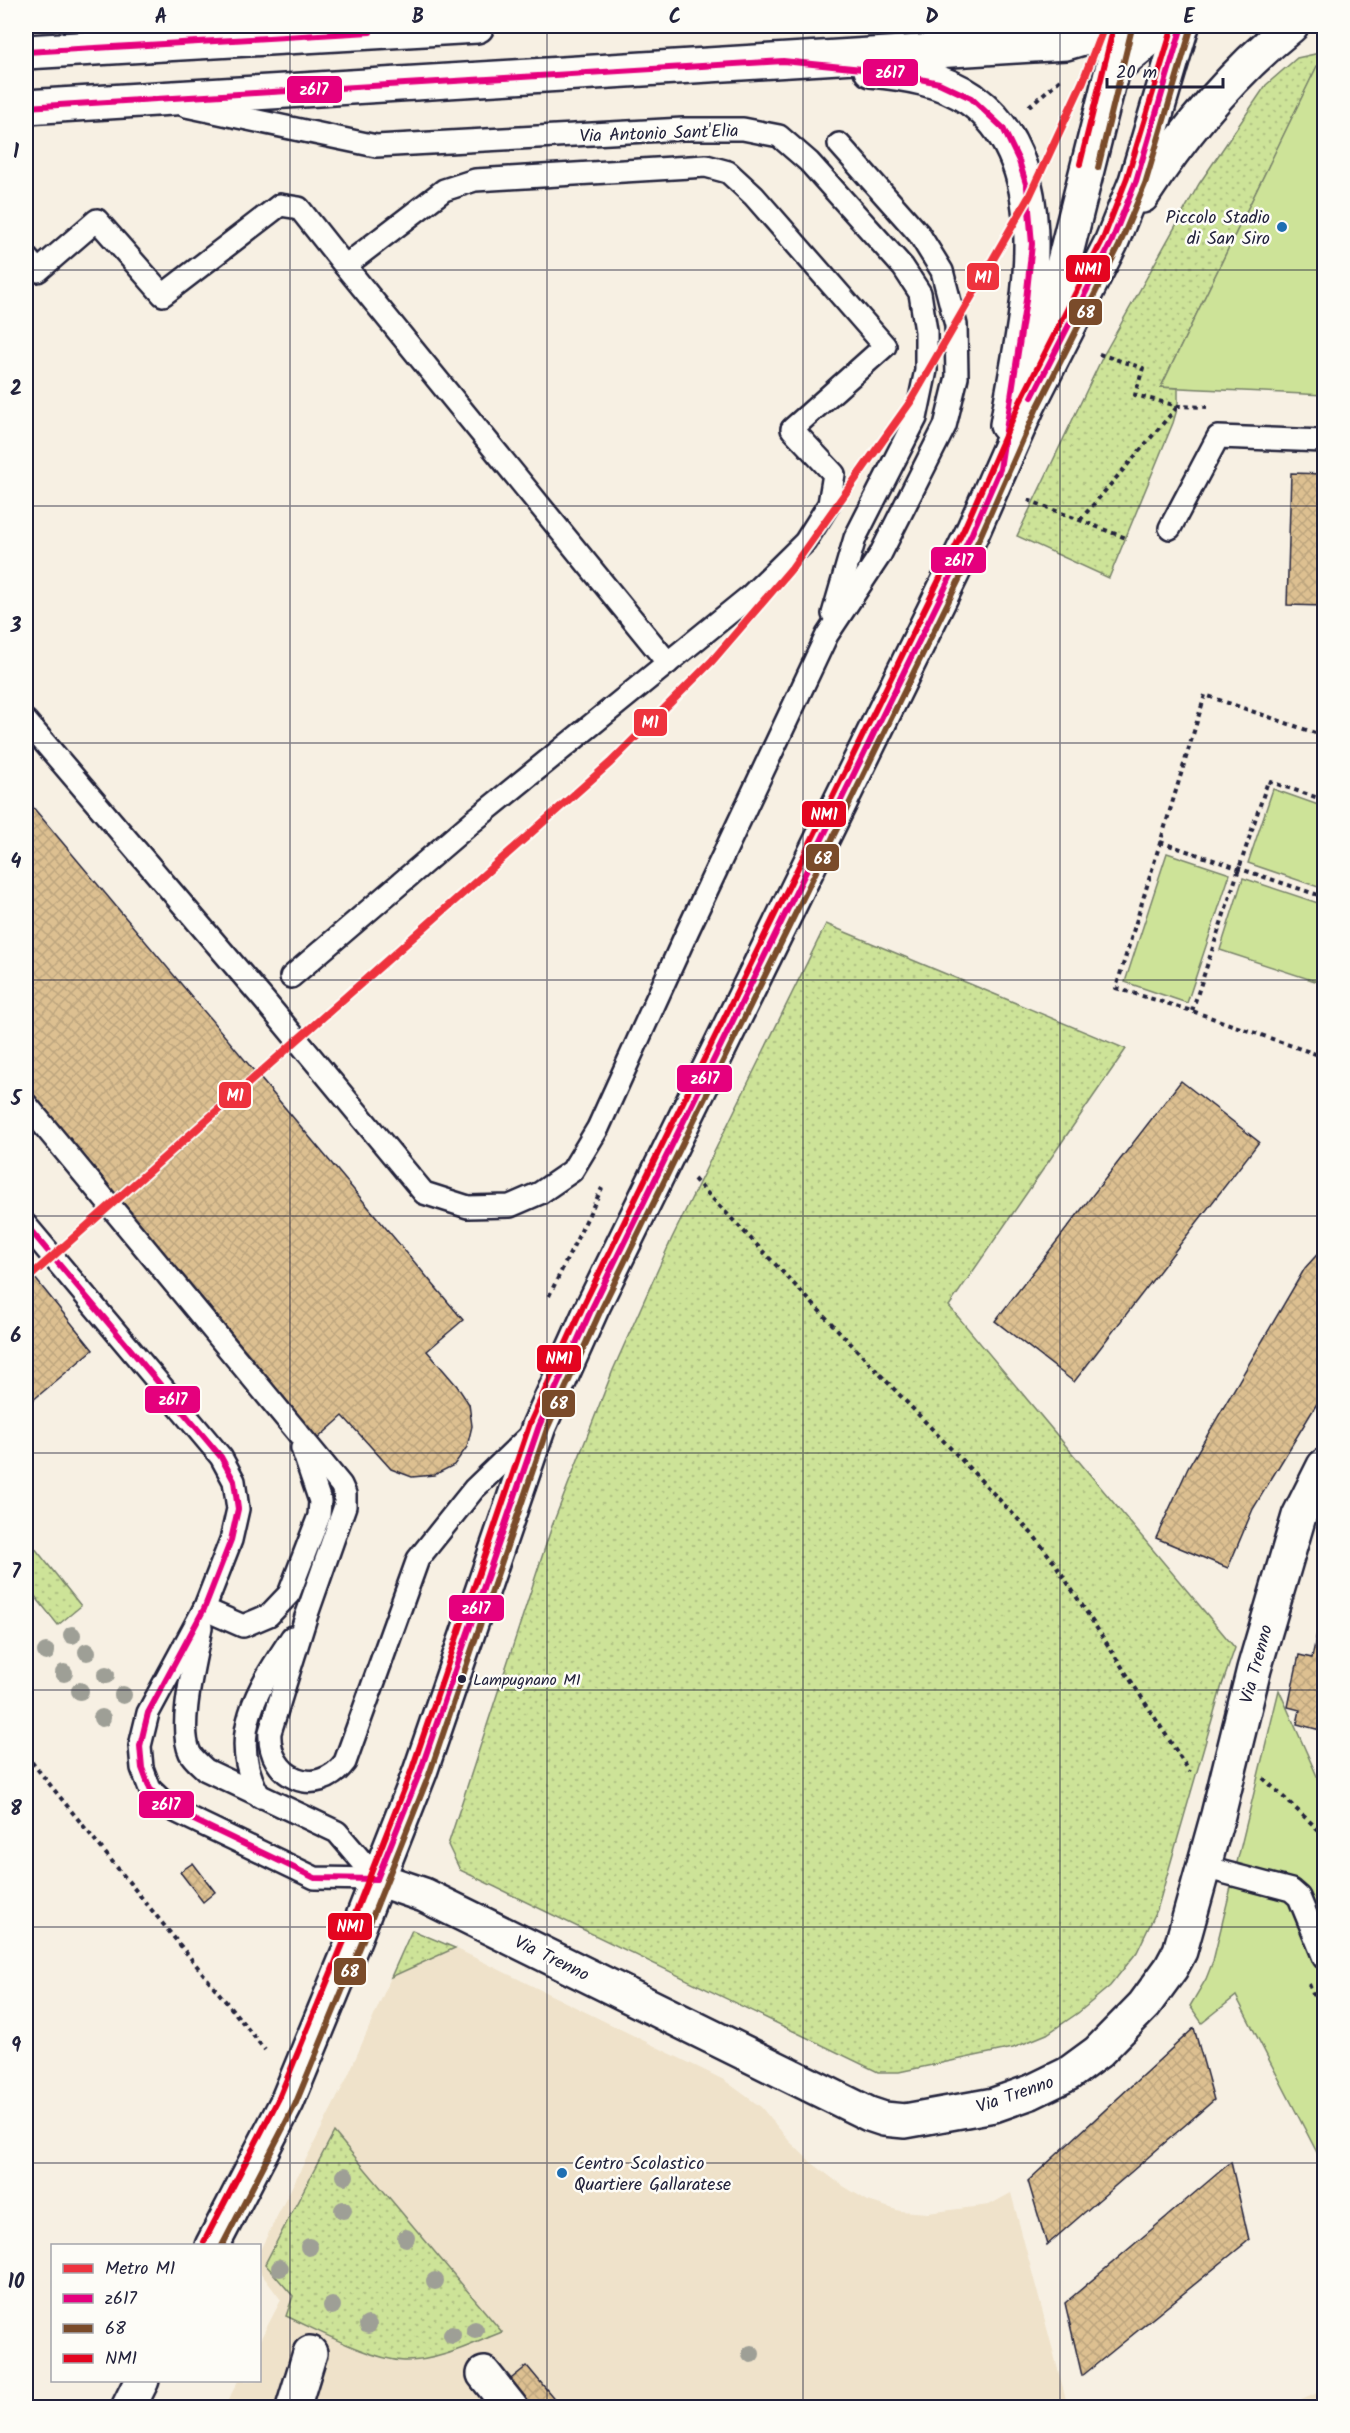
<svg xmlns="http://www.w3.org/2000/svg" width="1350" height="2433" font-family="Kalam,sans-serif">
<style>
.built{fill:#efe2ca}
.grass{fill:url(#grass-dots);stroke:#78826a;stroke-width:1.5}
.park{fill:#cde398;stroke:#78826a;stroke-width:1.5}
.building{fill:url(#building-cross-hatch);stroke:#22223b;stroke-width:1.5}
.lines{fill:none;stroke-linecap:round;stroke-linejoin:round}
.lane-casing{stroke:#22223b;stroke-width:26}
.street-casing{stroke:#22223b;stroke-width:38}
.secondary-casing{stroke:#22223b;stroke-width:38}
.path{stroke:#22223b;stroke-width:4;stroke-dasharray:4.5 4.5;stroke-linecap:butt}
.lane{stroke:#fdfcf7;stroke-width:21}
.street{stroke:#fdfcf7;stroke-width:33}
.secondary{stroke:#fdfcf7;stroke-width:33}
.bus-1-casing{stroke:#fdfcf7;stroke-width:10}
.bus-2-casing{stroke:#fdfcf7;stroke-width:10}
.bus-3-casing{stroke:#fdfcf7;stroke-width:10}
.bus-1{stroke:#e5007d;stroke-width:6}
.bus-2{stroke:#7a4b2a;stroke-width:6}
.bus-3{stroke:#e40520;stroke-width:6}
.metro-1-casing{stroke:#fdfcf7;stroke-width:12}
.metro-1{stroke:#ee333e;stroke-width:8}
.tree{fill:#9e9f96}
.grid{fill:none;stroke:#22223b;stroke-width:1.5;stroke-opacity:0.55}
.poi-dot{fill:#1f6fb2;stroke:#fdfcf7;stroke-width:2}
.bus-dot{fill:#22223b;stroke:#fdfcf7;stroke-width:2}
.labels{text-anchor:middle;stroke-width:5;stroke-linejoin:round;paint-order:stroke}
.bus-label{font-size:16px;fill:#22223b;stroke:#fdfcf7;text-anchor:start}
.street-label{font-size:18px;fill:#22223b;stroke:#fdfcf7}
.poi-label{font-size:18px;fill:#22223b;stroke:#fdfcf7;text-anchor:end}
.line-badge{stroke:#fdfcf7;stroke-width:2}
.badge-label{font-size:16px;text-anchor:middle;font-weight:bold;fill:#fff}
.neatline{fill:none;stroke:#22223b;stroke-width:2}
.grid-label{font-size:20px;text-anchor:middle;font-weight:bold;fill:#22223b}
</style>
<defs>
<pattern id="grass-dots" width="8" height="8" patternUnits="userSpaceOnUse" patternTransform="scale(1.5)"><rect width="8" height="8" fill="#cde398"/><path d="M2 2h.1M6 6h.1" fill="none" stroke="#b0c284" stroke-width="1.8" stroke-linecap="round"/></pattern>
<pattern id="building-cross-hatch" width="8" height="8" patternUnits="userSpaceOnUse" patternTransform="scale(1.5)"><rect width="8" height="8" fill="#ddc091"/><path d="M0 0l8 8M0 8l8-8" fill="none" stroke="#bda57e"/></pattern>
</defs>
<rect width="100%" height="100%" fill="#f7f0e3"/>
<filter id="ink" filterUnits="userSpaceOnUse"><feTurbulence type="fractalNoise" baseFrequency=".0167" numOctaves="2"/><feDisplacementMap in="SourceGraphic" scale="12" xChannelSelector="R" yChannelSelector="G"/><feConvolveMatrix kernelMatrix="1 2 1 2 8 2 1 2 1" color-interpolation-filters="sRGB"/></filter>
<g filter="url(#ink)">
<g class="built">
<polygon points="455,1948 724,2080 761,2107 790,2142 812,2163 840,2184 868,2201 900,2211 928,2213 989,2205 1011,2193 1068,2407 224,2408 238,2381 260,2380 260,2340 281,2300 260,2272 260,2250 347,2078 391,1977"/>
<polygon points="1324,2390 1324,2407 1286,2407"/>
</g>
<g class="grass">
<polygon points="1324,52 1324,66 1317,67 1161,387 1178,388 1178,406 1173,423 1109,578 1017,536 1103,356 1199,184 1266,85 1297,58"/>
<polygon points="826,924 1126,1049 949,1306 1235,1648 1222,1685 1157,1910 1137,1952 1110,1986 1078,2013 1047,2034 1013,2048 899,2072 878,2072 460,1870 448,1845 552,1526 613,1370 672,1238"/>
<polygon points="26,1537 81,1606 58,1625 26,1585"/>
<polygon points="412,1930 455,1948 391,1977"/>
<path d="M 334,2132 L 502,2332 C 472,2344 437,2362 404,2361 C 369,2359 319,2331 286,2316 L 293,2296 L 265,2264 Z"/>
</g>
<g class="park">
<polygon points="1317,66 1324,66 1324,395 1161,387"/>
<polygon points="1273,789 1324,807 1324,889 1248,863"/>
<polygon points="1167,853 1230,874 1187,1003 1125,982"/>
<polygon points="1243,878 1324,905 1324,984 1220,950"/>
<polygon points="1279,1690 1324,1792 1324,2166 1236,1996 1202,2023 1190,2006 1206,1979 1213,1961"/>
</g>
<g class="building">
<polygon points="1291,473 1324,474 1324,606 1287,605"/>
<polygon points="26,799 463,1320 427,1351 457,1386 469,1404 472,1426 467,1447 454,1465 434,1475 412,1477 391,1469 343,1416 316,1440 26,1095"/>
<polygon points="1181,1081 1259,1142 1074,1382 995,1321"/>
<polygon points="1324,1247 1324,1392 1253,1509 1228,1568 1156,1538 1188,1468 1305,1268"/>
<polygon points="26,1267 93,1350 26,1406"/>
<polygon points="1317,1633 1324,1636 1324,1731 1297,1724 1300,1710 1288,1707 1299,1655 1312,1658"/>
<polygon points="193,1863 215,1892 203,1902 180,1872"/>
<polygon points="1194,2028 1214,2100 1047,2245 1028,2181"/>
<polygon points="1231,2162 1249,2240 1082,2376 1065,2303"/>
<polygon points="527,2366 562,2408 528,2408 507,2382"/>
</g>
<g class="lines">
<g class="lane-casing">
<g id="lane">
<polyline points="186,106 376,146 683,129 743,129 779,136 809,162 903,267 920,293 926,331 926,370 916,418 855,538 833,614"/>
<polyline points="26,257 38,271 97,220 163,295 280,205 299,208 345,266 444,190 475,180 706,166 728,172 754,196 885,346 792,429 834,474 829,504 805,542 750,596 472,822 291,977"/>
<polyline points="345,266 668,663"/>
<polyline points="1170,528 1218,437 1324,441"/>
<polyline points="26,721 264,1000 424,1193 468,1207 510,1206 540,1193 572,1171 598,1128 688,930 827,635 880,555 945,426 957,377 956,325 942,271 919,234 839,144"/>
<path d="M 26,1104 L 341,1485 L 345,1494 L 345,1506 L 306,1617 L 270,1732 C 267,1778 317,1800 345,1762 L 418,1559 L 474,1489 L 532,1433"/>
<polyline points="26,1225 221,1457 234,1481 238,1509 231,1540 204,1609 148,1713 140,1746 142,1768 150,1789 171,1809 315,1878 377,1879"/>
<polyline points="204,1609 243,1626 269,1615 289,1594 319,1516 320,1501 302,1448"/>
<path d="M 201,1627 C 196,1657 177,1726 190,1753 C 193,1759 201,1765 206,1770 L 337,1832 L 377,1879"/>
<path d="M 260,1797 C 225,1737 258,1688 292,1637"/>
<polyline points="1204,1867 1291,1890 1299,1897 1324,1958"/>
</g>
</g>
<g class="street-casing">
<g id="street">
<polyline points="377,1879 424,1895 869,2114 884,2119 905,2121 994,2105 1031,2092 1068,2074 1098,2052 1144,2005 1171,1968 1180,1951 1218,1815 1254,1669 1299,1516 1324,1466"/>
<polyline points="484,2374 511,2408"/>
<polyline points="293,2408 310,2353"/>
</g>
</g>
<g class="secondary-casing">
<g id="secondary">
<polyline points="26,52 477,26"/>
<polyline points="1114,68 1165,26"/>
<path d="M 871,70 C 904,73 943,79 971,99 C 1067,167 1023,327 1007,425"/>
<polyline points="26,107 1066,43 1124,26"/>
<path d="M 1142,196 C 1183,133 1232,73 1291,26"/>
<polyline points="1042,349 1123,26"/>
<polyline points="212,2246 287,2102 355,1937 420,1772 539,1426 592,1308 972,533 1028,406 1111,243 1136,181 1182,26"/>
<polyline points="128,2408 142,2380"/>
</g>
</g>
<g class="path">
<polyline points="1029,106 1060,80"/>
<polyline points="1099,354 1143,368 1135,395 1178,406 1207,407"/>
<polyline points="1028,500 1126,538"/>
<polyline points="1080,520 1178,406"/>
<polyline points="1324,736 1205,695 1116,988 1192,1011 1324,1057"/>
<polyline points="1160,842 1324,897"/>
<polyline points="1192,1011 1268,781 1324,800"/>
<polyline points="694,1179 1034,1536 1054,1562 1190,1772"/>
<polyline points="549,1296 602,1188"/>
<polyline points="26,1755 265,2050"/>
<polyline points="1263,1778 1324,1835"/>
<polyline points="1309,1984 1324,2022"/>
</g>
<use href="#lane" class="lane"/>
<use href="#street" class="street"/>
<use href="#secondary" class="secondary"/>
<g class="bus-1-casing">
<g id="bus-1">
<polyline points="26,52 370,32"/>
<polyline points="26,107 783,61 882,71 939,83 971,98 1003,128 1019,161 1027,187 1032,244 1026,300 1000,469 972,533 592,1308 539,1426 420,1772 377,1879"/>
<polyline points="1032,397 1111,243 1136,181 1182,26"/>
<polyline points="26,1225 221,1457 234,1481 238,1509 231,1540 204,1609 148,1713 140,1746 142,1768 150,1789 171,1809 315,1878 377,1879"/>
</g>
</g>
<g class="bus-2-casing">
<g id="bus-2">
<polyline points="1098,168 1132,28"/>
<polyline points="222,2246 295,2105 363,1940 429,1775 547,1429 600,1312 980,537 1036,410 1119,246 1145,184 1191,29"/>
</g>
</g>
<g class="bus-3-casing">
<g id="bus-3">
<polyline points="1080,164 1114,26"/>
<polyline points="204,2242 279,2098 347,1934 412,1769 530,1423 584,1304 964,529 1020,402 1103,239 1127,178 1173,26"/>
</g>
</g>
<use href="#bus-1" class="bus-1"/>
<use href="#bus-2" class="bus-2"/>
<use href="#bus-3" class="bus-3"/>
<g class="metro-1-casing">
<polyline id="metro-1" points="26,1280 610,763 712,661 792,568 911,401 1029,197 1083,81 1104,26"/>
</g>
<use href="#metro-1" class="metro-1"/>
</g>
<g class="tree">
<circle cx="72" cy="1635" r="9"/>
<circle cx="46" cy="1652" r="9"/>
<circle cx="87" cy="1652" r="9"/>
<circle cx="64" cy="1673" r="9"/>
<circle cx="106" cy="1675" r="9"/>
<circle cx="80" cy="1691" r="9"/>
<circle cx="123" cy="1695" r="9"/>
<circle cx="102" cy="1718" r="9"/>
<circle cx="345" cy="2176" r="9"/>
<circle cx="343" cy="2210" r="9"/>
<circle cx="406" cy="2238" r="9"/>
<circle cx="309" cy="2247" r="9"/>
<circle cx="280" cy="2268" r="9"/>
<circle cx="435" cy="2281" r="9"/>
<circle cx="332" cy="2306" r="9"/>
<circle cx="368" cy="2325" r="9"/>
<circle cx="475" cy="2330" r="9"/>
<circle cx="452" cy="2335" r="9"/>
<circle cx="751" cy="2354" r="9"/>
</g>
</g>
<path class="grid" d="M 290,26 L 290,2408M 547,26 L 547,2408M 803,26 L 803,2408M 1060,26 L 1060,2408M 26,270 L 1324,270M 26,506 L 1324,506M 26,743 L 1324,743M 26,980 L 1324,980M 26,1216 L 1324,1216M 26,1453 L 1324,1453M 26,1690 L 1324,1690M 26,1927 L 1324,1927M 26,2163 L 1324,2163"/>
<g class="poi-dot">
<circle cx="1282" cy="227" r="6"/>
<circle cx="562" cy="2173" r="6"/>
</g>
<circle class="bus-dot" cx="462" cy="1679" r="5"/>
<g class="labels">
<g class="bus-label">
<text x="473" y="1685">Lampugnano M1</text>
</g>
<g class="street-label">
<text transform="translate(659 133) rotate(-2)" y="6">Via Antonio Sant'Elia</text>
<text transform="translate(1256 1664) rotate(-75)" y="6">Via Trenno</text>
<text transform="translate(552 1958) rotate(26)" y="6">Via Trenno</text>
<text transform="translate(1015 2094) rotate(-19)" y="6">Via Trenno</text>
</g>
<g class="poi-label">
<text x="1270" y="223">Piccolo Stadio<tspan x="1270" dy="21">di San Siro</tspan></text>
<text x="574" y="2169" text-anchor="start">Centro Scolastico<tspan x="574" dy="21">Quartiere Gallaratese</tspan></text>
</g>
</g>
<g class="line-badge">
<rect x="862" y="58" width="57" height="29" rx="6" fill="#e5007d"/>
<rect x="286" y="75" width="57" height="29" rx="6" fill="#e5007d"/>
<rect x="1065" y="254" width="46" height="29" rx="6" fill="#e40520"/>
<rect x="966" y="262" width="34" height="29" rx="6" fill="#ee333e"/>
<rect x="1068" y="298" width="35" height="28" rx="6" fill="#7a4b2a"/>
<rect x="930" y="546" width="57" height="28" rx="6" fill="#e5007d"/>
<rect x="633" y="708" width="35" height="29" rx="6" fill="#ee333e"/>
<rect x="801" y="800" width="46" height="28" rx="6" fill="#e40520"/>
<rect x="805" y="843" width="35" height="29" rx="6" fill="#7a4b2a"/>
<rect x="676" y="1064" width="57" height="29" rx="6" fill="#e5007d"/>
<rect x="218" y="1081" width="34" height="28" rx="6" fill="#ee333e"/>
<rect x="536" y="1344" width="46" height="29" rx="6" fill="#e40520"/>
<rect x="144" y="1385" width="57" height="29" rx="6" fill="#e5007d"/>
<rect x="541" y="1389" width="35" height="29" rx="6" fill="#7a4b2a"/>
<rect x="448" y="1594" width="57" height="28" rx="6" fill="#e5007d"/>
<rect x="138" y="1790" width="57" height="29" rx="6" fill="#e5007d"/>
<rect x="327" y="1912" width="46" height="29" rx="6" fill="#e40520"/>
<rect x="333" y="1957" width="34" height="29" rx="6" fill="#7a4b2a"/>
</g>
<g class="badge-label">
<text x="890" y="78">z617</text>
<text x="314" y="95">z617</text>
<text x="1088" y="275">NM1</text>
<text x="983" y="283">M1</text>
<text x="1086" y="318">68</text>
<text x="959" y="566">z617</text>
<text x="650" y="728">M1</text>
<text x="824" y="820">NM1</text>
<text x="823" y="864">68</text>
<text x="705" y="1084">z617</text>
<text x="235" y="1101">M1</text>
<text x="559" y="1364">NM1</text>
<text x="173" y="1405">z617</text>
<text x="559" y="1409">68</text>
<text x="476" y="1614">z617</text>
<text x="166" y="1810">z617</text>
<text x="350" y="1932">NM1</text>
<text x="350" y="1977">68</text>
</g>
<rect width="1350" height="2433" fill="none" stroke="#fdfcf7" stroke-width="66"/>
<rect x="51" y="2244" width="210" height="138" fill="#fdfcf7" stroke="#a5a5ac" stroke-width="1.5"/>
<rect x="63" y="2264" width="30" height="9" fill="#ee333e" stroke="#a5a5ac" stroke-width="1.5"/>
<text x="105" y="2274" font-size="18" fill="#22223b">Metro M1</text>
<rect x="63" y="2294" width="30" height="9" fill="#e5007d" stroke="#a5a5ac" stroke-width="1.5"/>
<text x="105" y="2304" font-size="18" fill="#22223b">z617</text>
<rect x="63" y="2324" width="30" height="9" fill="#7a4b2a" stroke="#a5a5ac" stroke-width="1.5"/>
<text x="105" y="2334" font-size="18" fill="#22223b">68</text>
<rect x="63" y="2354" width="30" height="9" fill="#e40520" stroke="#a5a5ac" stroke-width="1.5"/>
<text x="105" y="2364" font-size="18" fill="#22223b">NM1</text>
<path d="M1107 78v9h116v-9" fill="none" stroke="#22223b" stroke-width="3"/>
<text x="1116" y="78" font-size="18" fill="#22223b" stroke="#fdfcf7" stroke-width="4.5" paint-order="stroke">20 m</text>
<rect x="33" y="33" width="1284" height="2367" class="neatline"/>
<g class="grid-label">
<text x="161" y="23">A</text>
<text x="418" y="23">B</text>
<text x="675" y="23">C</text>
<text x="932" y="23">D</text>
<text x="1189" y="23">E</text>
<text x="16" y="158">1</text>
<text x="16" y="395">2</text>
<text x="16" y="632">3</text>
<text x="16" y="868">4</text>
<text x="16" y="1105">5</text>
<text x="16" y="1342">6</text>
<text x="16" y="1578">7</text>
<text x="16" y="1815">8</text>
<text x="16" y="2052">9</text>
<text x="16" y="2288">10</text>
</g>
</svg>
